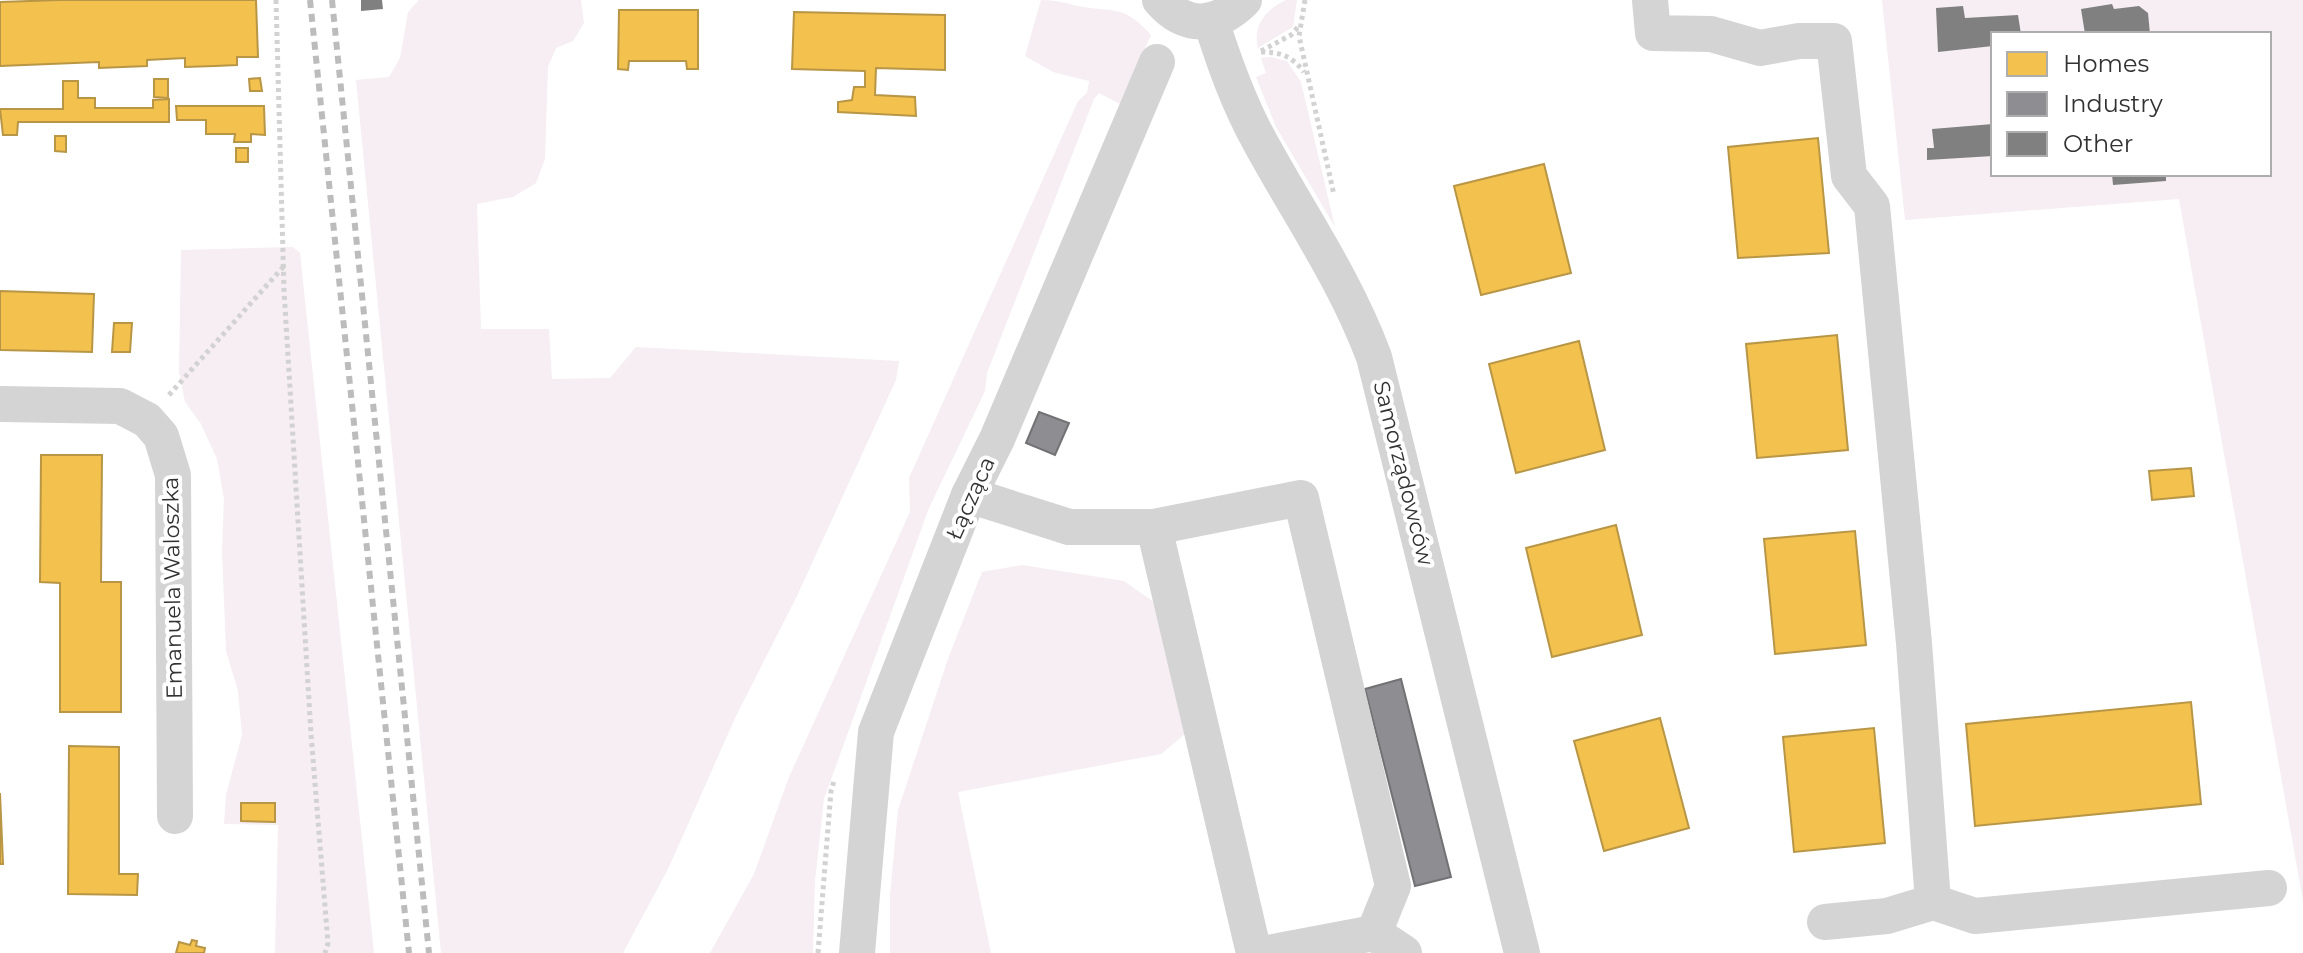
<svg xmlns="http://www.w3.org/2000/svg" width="2303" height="953" font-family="Montserrat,sans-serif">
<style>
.green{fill:#f6eef2;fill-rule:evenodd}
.homes{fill:#f2c14e;stroke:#b89646;stroke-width:2}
.industry{fill:#8d8d92;stroke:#727275;stroke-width:2}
.building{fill:#808080}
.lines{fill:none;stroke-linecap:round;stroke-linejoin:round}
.path{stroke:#d2d2d2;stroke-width:5;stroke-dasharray:4 4;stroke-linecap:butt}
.minor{stroke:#d4d4d4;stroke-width:36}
.rail{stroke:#bcbcbc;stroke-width:6;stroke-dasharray:8 6;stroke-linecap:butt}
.labels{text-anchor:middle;stroke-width:8;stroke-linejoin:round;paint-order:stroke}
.street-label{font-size:22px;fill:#323232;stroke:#fff}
</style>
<rect width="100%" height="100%" fill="#fff"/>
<g class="green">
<polygon points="419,0 581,0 584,23 573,41 556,48 548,67 545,159 536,183 513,197 477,204 481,329 549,329 552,379 610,378 636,347 899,361 896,380 797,596 736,716 669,867 623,953 441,953 356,80 389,77 400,58 408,12"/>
<path d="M 1041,0 C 1055,0 1065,3 1078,6 C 1114,13 1124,4 1151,35 L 1120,104 L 1099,93 L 1094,99 L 987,373 L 985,391 L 929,508 L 824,799 L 815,881 L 813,953 L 710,953 L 754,874 L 789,777 L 910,512 L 909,478 L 1078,101 L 1087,93 L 1089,81 L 1053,72 L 1025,56 Z"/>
<path d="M 1286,0 L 1297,0 L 1293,27 L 1258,48 C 1252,26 1266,9 1286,0 Z"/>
<path d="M 1882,0 L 2303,0 L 2303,901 L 2179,199 L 1905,220 ZM 1993,34 L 2269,34 L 2269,174 L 1993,174 Z"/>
<polygon points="1271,57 1287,61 1301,82 1335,227 1276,127 1256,77 1266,73 1261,58"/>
<polygon points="293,247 300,253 374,953 275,953 278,825 224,824 226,795 242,735 238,691 226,651 222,551 224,499 217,459 201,424 185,402 179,372 181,250"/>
<polygon points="1022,565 1124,581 1161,607 1191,729 1161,754 958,792 991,953 890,953 890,895 898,810 949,656 982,572"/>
</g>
<g class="homes">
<polygon points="59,0 256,0 258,57 237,57 237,65 215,66 185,67 185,58 147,60 147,66 99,68 99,62 0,66 0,2"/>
<polygon points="619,10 698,10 698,69 687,69 686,61 629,61 628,70 618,69"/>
<polygon points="794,12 945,15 945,70 876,68 875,95 915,97 916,116 838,112 838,102 852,100 854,87 865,87 865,71 792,69"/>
<polygon points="260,78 262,91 250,91 249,79"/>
<polygon points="154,79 168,79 168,98 154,97"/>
<polygon points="63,81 78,81 78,98 95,98 95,108 153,108 153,100 169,99 169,122 18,122 17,135 3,135 0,109 63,109"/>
<polygon points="176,106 264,106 265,135 251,134 251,142 234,142 235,134 206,134 206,120 177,120"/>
<polygon points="55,136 66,136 66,152 55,151"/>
<polygon points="1818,138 1829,253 1738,258 1728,147"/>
<rect x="236" y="148" width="12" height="14"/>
<polygon points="1544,164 1571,273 1481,295 1454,186"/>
<polygon points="0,291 94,294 92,352 0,350"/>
<polygon points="114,323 132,323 130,352 112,352"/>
<polygon points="1837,335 1848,450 1757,458 1746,344"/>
<polygon points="1579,341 1605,450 1516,473 1489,364"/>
<polygon points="41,455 102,455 101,582 121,582 121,712 60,712 60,583 40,582"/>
<polygon points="2191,468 2194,496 2152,500 2149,471"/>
<polygon points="1616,525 1642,635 1552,657 1526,548"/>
<polygon points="1855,531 1866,645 1775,654 1764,539"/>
<polygon points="2191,702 2201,804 1975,826 1966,724"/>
<polygon points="1660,718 1689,828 1604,851 1574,741"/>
<polygon points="1874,728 1885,843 1794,852 1783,737"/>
<polygon points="69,746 119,747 119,874 138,874 137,895 68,894"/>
<polygon points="0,793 3,864 0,864"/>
<polygon points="241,803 275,803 275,822 241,821"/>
<polygon points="192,940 197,941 196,946 205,948 204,953 176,953 179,942 190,945"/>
</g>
<g class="industry">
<polygon points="1039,412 1069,423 1055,455 1026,443"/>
<polygon points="1401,679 1451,877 1415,886 1365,689"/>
</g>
<g class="building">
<polygon points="361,0 382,0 383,9 361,11"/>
<polygon points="2112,4 2114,9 2139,6 2148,13 2150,34 2085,34 2081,9"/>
<polygon points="1963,6 1965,18 2018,15 2021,34 1993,34 1993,46 1938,52 1936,8"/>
<polygon points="1993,124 1993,156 1927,160 1927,148 1934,148 1932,129"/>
<polygon points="2112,174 2166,174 2166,181 2113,185"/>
</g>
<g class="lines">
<g class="path">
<polyline points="276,0 284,290 311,734 328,943 325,953"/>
<polyline points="1305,0 1299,36 1334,195"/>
<polyline points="1261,51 1291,35 1299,26"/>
<path d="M 1261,52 C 1280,52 1292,56 1304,72"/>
<polyline points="169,395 284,266"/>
<polyline points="818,953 831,791 834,781"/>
</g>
<g class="minor">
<path d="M 1160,0 C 1186,30 1217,27 1244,0"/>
<polyline points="1650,0 1653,33 1711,34 1760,48 1799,41 1834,41 1849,176 1872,206 1914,643 1933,902"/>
<path d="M 1211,21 C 1224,62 1238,102 1259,140 C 1299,214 1344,277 1374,357 L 1522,953"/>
<polyline points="0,404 120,406 147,420 161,436 173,475 175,816"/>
<polyline points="969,495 1069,527 1154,527 1254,953"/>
<polyline points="1154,527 1301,498 1393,886 1374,933"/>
<polyline points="1825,922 1887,916 1933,902 1975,916 2269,888"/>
<polyline points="857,953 876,732 969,495 997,439 1157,62"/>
<polyline points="1268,953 1374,933 1404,953"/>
</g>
<g class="rail">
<polyline points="310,0 409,953"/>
<polyline points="332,0 429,953"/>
</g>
</g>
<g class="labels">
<g class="street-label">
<text transform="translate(1404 473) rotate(76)" y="8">Samorządowców</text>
<text transform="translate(970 498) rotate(-66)" y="8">Łącząca</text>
<text transform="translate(172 588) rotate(-91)" y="8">Emanuela Waloszka</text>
</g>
</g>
<rect x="1991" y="32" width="280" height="144" fill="#ffffff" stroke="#adadad" stroke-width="2"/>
<rect x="2007" y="52" width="40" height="24" fill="#f2c14e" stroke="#adadad" stroke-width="2"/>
<text x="2063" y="72" font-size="24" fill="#323232">Homes</text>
<rect x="2007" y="92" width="40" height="24" fill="#8d8d92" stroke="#adadad" stroke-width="2"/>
<text x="2063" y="112" font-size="24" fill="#323232">Industry</text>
<rect x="2007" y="132" width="40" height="24" fill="#808080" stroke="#adadad" stroke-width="2"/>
<text x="2063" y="152" font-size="24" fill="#323232">Other</text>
</svg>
